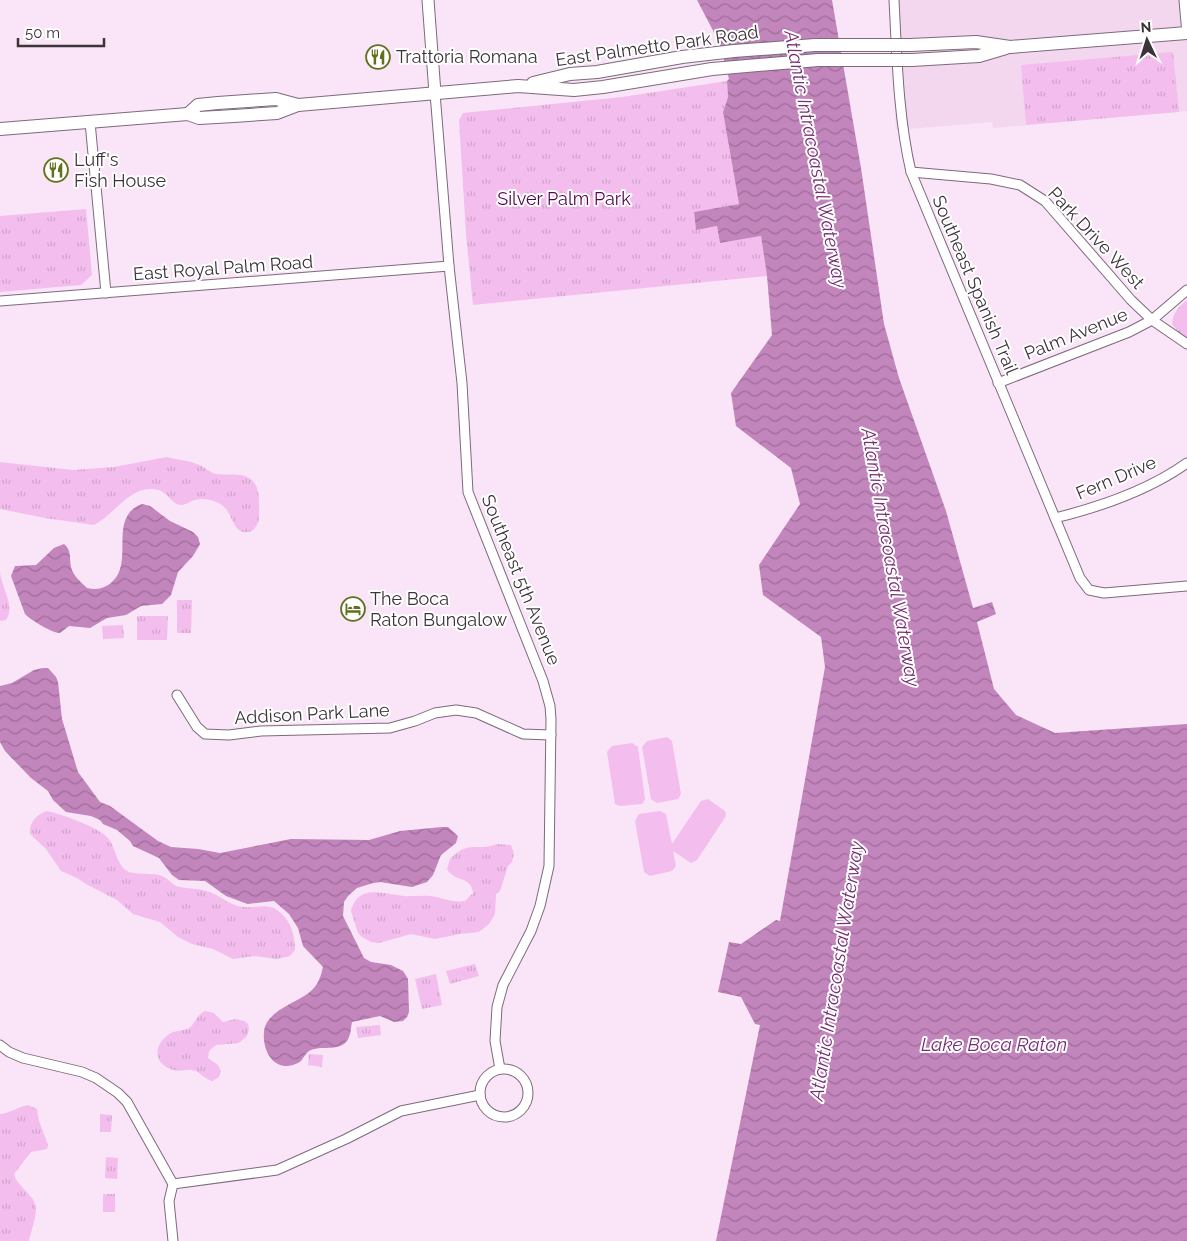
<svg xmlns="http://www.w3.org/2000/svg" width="1187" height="1241" font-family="Raleway,sans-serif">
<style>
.built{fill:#f2d7ef}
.grass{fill:url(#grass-tufts)}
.garden{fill:#f3beed}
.water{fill:url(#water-waves)}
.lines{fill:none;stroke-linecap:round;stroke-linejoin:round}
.minor-casing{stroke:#7d6a7b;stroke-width:11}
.tertiary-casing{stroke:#7d6a7b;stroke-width:13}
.secondary-casing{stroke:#7d6a7b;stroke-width:14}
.minor{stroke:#fff;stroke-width:9}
.tertiary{stroke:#fff;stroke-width:11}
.secondary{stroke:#fff;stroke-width:12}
.secondary-bridge-casing{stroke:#7d6a7b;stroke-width:14;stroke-linecap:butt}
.secondary-bridge{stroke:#fff;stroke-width:12}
.labels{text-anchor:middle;stroke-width:4;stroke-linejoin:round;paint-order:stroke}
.street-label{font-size:18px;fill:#3c333b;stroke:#fff}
.poi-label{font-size:18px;fill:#3c333b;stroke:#fff;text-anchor:start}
.park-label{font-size:18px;fill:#52064f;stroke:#fff}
.water-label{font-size:19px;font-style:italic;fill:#762e72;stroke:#fff}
</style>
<defs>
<pattern id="grass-tufts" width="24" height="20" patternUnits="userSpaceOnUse" patternTransform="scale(1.25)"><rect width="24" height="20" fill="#f3beed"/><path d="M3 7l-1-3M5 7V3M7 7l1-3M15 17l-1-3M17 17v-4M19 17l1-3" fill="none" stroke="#d1a4cc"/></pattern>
<pattern id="water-waves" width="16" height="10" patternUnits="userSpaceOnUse" patternTransform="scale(1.25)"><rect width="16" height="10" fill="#c285bc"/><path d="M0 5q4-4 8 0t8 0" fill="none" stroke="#9f6d9a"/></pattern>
</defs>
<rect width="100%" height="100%" fill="#fae4f7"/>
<polygon class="built" points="889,0 1187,0 1187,111 993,128 992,122 896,130"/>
<g class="grass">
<polygon points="1173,52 1179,112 1026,125 1021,65"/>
<polygon points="727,81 728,97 723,112 739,204 694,212 696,229 717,226 720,243 761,236 767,276 473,305 466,234 459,120 463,113 622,97"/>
<polygon points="86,209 92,275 81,285 0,292 0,216"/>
<path d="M 1187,300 L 1187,339 L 1180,334 L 1172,324 C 1173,312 1178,308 1187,300 Z"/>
<path d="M 167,457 C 177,460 188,460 197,464 C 204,466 211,474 217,474 C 224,475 232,474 240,475 C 262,478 259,500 259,518 C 259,523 255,531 248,532 C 234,534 233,517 226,509 C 220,501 204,497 195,500 C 190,501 186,505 181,505 C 171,504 168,493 159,490 C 130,483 116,514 94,525 L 45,518 L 0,509 L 0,462 L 73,470 L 114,467 Z"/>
<path d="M 0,571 C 1,587 16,607 6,620 L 1,621 L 0,620 Z"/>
<polygon points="177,600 192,600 191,633 177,633"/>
<polygon points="137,616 168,616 167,640 137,640"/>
<polygon points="123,625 124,638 103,639 102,626"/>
<path d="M 47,811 C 61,814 95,826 106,836 C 118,847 115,871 134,873 C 144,875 154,872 164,877 C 168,879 172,884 176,886 C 187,889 199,888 210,892 C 222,897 231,906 244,907 C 256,908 267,903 277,910 C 291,920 295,935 295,950 L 290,956 L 277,959 L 254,956 L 233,959 L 213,949 L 192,944 L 178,937 L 160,922 L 133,914 L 117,900 L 86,884 L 77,878 L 61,871 L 46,849 L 30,834 C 29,822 36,815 47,811 Z"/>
<path d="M 497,844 L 511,845 L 514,854 L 512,862 L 508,866 L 500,891 L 496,894 L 495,914 L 489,924 L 479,932 L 460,934 L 435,939 L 411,934 L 379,943 L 371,942 L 362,937 L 358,933 L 351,911 C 358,883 384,894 404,896 C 413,897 422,895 431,896 C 443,898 452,903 465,901 L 473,893 C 471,875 455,883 447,869 L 450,859 C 469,839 478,852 497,844 Z"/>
<polygon points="475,964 479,976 450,984 446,971"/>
<polygon points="436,974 442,1005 422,1009 415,979"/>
<path d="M 205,1011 L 214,1013 L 223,1022 L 236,1019 L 244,1021 L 248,1024 L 249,1029 L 247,1036 L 239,1043 L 216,1045 L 209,1051 L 208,1058 L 218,1065 L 221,1071 L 219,1077 L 212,1081 C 204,1079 200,1071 192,1070 C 186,1069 180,1072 173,1070 C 152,1063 153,1044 171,1033 C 177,1030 184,1031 189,1028 C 196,1023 196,1015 205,1011 Z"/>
<polygon points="380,1025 381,1035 358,1038 356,1027"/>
<polygon points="309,1054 323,1055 322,1067 308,1065"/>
<path d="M 28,1105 L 37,1109 L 39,1121 L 48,1145 L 47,1149 L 31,1152 L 14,1174 C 17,1187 35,1195 36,1208 C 36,1218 31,1231 29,1241 L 0,1241 L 0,1114 C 10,1113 18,1107 28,1105 Z"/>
<polygon points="100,1114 112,1115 111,1132 100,1132"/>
<polygon points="106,1157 118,1158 117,1179 105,1178"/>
<rect x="103" y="1194" width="12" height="18"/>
</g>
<g class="garden">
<polygon points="667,737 672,741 681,794 678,799 657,803 651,799 642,747 647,741"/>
<polygon points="632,743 638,747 645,799 642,804 620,806 615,804 607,752 612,746"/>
<polygon points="708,799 725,811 726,816 697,860 691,863 673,851 676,866 672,871 650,876 644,872 635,821 639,814 660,811 666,814 672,844 701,801"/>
</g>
<g class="water">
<polygon points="697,0 832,0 861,168 884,324 899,378 946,511 973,608 992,602 996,614 977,622 994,689 1016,715 1055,733 1187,724 1187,1241 716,1241 760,1025 755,1024 741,997 718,992 729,942 741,944 776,920 780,921 825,667 821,637 763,595 759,565 800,504 791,468 736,426 731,393 772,335 767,276 761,236 720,243 717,226 696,230 694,212 739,204 723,112 728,97 727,81 729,79 719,42"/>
<path d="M 142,504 L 150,506 L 170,521 L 193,532 L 198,537 L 200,544 L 193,556 L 178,572 L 171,595 L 162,604 L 141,606 L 126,615 L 107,618 L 90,628 L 69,626 L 60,633 C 52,633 31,620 25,614 L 11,576 L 15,566 L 36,565 L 54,548 L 64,544 C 72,550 69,559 71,567 C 73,576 81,582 87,588 C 97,590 104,589 112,582 C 135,562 107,517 142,504 Z"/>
<path d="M 43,668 L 48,668 L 56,677 L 58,682 L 62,719 L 78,772 L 100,802 L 110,806 L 158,841 L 171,847 L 198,849 L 220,853 L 291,839 L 369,840 L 400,831 L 442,827 L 448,827 L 458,836 L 456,843 L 441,855 L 433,875 L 427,882 L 412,887 L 380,882 L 373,883 L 357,888 L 348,896 L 344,902 L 343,916 L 364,958 L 371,962 L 391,965 L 403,971 L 408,979 L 409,1012 L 407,1017 L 403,1021 L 394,1022 L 380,1016 L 352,1022 C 351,1026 351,1033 349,1037 C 343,1053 323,1045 311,1050 C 304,1053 304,1060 298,1063 C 275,1074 262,1052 264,1032 C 266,1010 296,1004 311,991 C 318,985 321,976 323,967 L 303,946 L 298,928 L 289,914 L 274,901 L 248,904 L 242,902 L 226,896 L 205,881 L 179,880 L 172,875 L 159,858 L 133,846 L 130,841 L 117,830 L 103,824 L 100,820 L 91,816 L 66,812 L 53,800 L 48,791 L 31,778 L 5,751 L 0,742 L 0,686 L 12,683 L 34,670 Z"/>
</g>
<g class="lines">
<g class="minor-casing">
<g id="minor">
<path d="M 894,0 C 897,57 898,116 911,172 L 1080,578 L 1089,590 L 1104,593 L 1187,586"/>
<polyline points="1184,0 1187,34"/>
<polyline points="435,93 449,266 462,383 468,492 543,681 550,706 551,719 549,866 540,906 531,931 503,985 497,1007 495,1041 500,1069"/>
<polyline points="90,122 106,293"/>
<polyline points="911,172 991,179 1020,185 1045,201 1131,300 1152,320 1187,344"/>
<polyline points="0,301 449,266"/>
<polyline points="998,383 1129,332 1152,320 1187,290"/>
<path d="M 1055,518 C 1100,507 1149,490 1187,463"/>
<polyline points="177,695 197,727 205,734 229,735 261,731 390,728 415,721 435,713 456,710 476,713 523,734 551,735"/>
<polyline points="0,1045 9,1052 23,1058 82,1072 96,1078 118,1093 127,1102 173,1184 169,1201 173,1241"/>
<circle cx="504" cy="1093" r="24"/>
<polyline points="173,1184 277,1170 346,1139 401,1111 480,1095"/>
</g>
</g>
<g class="tertiary-casing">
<polyline id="tertiary" points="428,0 435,93"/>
</g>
<g class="secondary-casing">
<g id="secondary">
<polyline points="910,45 976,42 1010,47 1187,33"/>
<polyline points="912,60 979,56 1006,48"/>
<polyline points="533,83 570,74 597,72 682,57 734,51 815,45"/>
<polyline points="188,114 198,105 218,103 276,99 298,105"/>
<polyline points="0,129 188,114 199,118 234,116 277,113 298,105 518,86 574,90 603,87 712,69 818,60"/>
</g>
</g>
<use href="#minor" class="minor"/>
<use href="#tertiary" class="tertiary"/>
<use href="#secondary" class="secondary"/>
<g class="secondary-bridge-casing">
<g id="secondary-bridge">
<polyline points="815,45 910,45"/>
<polyline points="818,60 912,60"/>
</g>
</g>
<use href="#secondary-bridge" class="secondary-bridge"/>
</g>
<defs>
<g id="restaurant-ring" transform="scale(1.25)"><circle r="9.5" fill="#fff" stroke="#60701c" stroke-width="1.5"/><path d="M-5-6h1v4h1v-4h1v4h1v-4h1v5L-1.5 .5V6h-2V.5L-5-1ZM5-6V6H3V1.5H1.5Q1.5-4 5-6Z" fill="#60701c"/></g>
<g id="hotel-ring" transform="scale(1.25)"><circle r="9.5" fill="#fff" stroke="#60701c" stroke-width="1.5"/><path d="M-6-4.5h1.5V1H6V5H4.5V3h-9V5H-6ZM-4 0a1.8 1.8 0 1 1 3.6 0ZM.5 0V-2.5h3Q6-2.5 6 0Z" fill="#60701c"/></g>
</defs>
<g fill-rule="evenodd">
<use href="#restaurant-ring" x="378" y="57"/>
<use href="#restaurant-ring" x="56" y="170"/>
<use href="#hotel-ring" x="353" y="609"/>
</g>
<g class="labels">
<g class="street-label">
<text transform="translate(657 46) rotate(-8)" y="6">East Palmetto Park Road</text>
<text transform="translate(1096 238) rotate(47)" y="6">Park Drive West</text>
<text transform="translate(223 268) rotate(-4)" y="6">East Royal Palm Road</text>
<text transform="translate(975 285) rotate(67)" y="6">Southeast Spanish Trail</text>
<text transform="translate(1076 334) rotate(-22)" y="6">Palm Avenue</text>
<text transform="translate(1116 478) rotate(-23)" y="6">Fern Drive</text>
<text transform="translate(521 580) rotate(68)" y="6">Southeast 5th Avenue</text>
<text transform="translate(312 714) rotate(-3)" y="6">Addison Park Lane</text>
</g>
<g class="poi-label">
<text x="396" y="63">Trattoria Romana</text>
<text x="74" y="166">Luff's<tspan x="74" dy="21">Fish House</tspan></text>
<text x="370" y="605">The Boca<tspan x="370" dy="21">Raton Bungalow</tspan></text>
</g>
<g class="park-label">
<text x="564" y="205">Silver Palm Park</text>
</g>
<g class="water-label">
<text transform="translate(816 159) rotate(79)" y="7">Atlantic Intracoastal Waterway</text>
<text transform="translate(891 557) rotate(80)" y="7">Atlantic Intracoastal Waterway</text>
<text transform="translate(836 971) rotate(-81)" y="7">Atlantic Intracoastal Waterway</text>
<text x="994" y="1051">Lake Boca Raton</text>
</g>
</g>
<g transform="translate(1147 40) rotate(356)" stroke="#ffffff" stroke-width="4" paint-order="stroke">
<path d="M0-4L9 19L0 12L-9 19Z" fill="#3c333b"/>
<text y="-8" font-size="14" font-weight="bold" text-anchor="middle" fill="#3c333b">N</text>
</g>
<path d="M18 38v8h86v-8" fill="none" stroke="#3c333b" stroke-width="2.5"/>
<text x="25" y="38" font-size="15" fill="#3c333b" stroke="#ffffff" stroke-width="4" paint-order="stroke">50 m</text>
</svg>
